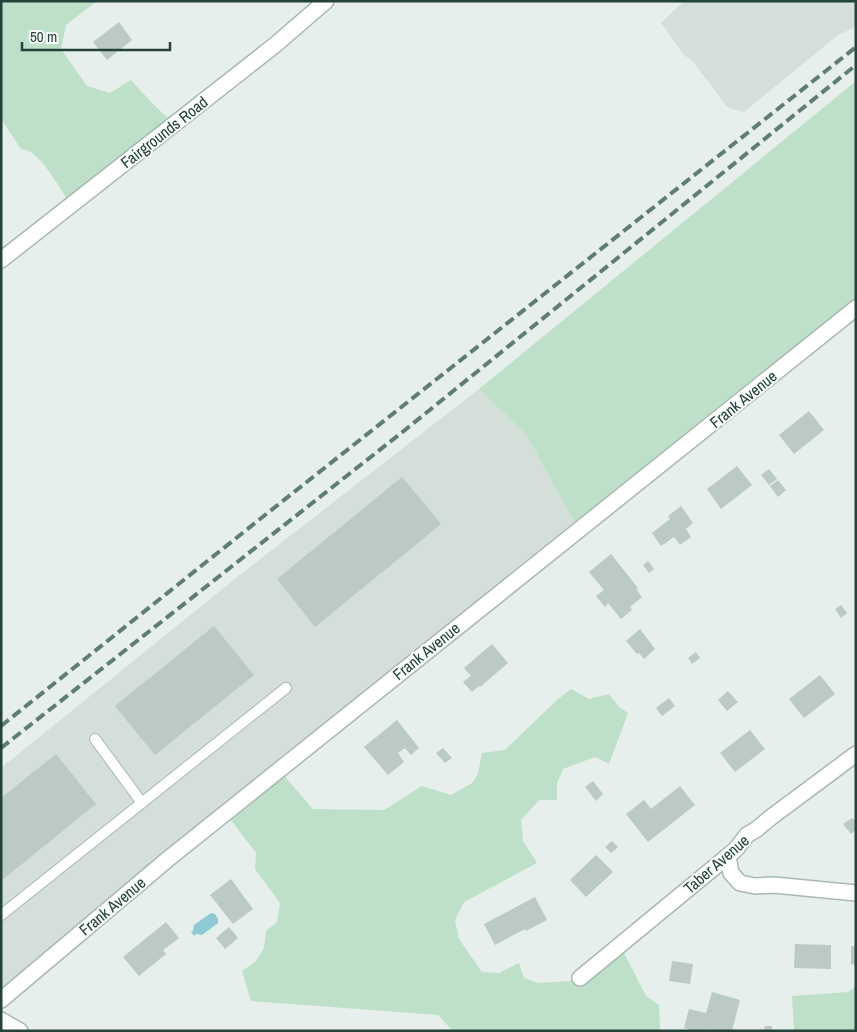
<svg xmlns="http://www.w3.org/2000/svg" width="857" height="1032" font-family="'Archivo Narrow',sans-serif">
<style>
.built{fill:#d4dfda}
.green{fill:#bfe0c8}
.water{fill:#8ec9d4}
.building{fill:#bbcac4}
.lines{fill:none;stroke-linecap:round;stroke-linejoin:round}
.service-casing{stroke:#a8b8b2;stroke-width:12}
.minor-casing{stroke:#a8b8b2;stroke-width:18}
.tertiary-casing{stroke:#a8b8b2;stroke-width:18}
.service{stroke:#fff;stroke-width:10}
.minor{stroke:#fff;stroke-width:15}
.tertiary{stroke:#fff;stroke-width:15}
.rail{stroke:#5f7d75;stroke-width:4;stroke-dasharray:10 5;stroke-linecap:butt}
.labels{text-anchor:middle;stroke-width:4;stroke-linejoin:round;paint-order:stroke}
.street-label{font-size:16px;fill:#24423a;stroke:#f7fbf9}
</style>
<rect width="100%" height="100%" fill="#e6efeb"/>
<g class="built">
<polygon points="684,1 856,1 856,27 838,35 744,112 728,108 691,59 685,56 661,23"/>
<polygon points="479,389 527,436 577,527 12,988 1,1014 1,768 236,578"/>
</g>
<g class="green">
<path d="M 1,1 L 97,1 L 66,25 L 61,49 L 87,86 L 110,93 L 131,80 L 151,102 L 171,121 L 69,202 C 59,187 39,149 21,149 L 1,119 Z"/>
<polygon points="856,81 856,306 577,527 527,436 479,389"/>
<polygon points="571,689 589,699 609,694 619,707 628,713 609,764 595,757 563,769 557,783 557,800 539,800 521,820 523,841 537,863 464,902 455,920 459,939 482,972 499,973 519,963 524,978 538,983 571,981 576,977 621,953 624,953 646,996 659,1005 660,1031 453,1031 438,1015 251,1001 242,971 256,961 264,948 266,931 277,922 280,903 255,869 256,853 230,819 281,772 313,809 384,810 422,786 451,795 472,783 478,774 482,753 505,750 557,700"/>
<polygon points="855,987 856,1031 794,1031 792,996 848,992"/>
</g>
<polygon class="water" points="211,913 215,914 218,919 218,923 202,935 196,934 194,936 191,932 193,931 194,925"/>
<g class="building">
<polygon points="119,22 132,40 107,60 93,42"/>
<polygon points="809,411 824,430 794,454 779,435"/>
<polygon points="737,466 752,485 721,509 707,489"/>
<polygon points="769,469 777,479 769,485 761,475"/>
<polygon points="402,477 441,524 315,627 277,579"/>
<polygon points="778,480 786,490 778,497 770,486"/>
<polygon points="681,506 693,523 686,529 691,537 680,545 674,537 661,546 652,533 670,519 668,516"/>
<polygon points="611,554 638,588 636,589 642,597 630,607 632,610 621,619 608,603 605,607 596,596 604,590 589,572"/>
<polygon points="648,561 654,569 649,573 643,565"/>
<polygon points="841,605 847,613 841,618 835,609"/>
<polygon points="214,626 254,675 155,755 115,706"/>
<polygon points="640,629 655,649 644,659 639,653 637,654 626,641"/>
<polygon points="492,644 508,663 480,687 479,686 472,692 463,682 471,676 464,668"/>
<polygon points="696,652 700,658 692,664 688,658"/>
<polygon points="820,675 835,694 804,718 789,699"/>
<polygon points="728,691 738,702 727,711 718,700"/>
<polygon points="669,698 675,706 662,716 656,708"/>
<polygon points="397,720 419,748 411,755 405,748 398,753 404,762 388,775 364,747"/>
<polygon points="750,730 765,749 735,772 720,753"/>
<polygon points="443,748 452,758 445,763 436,753"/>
<polygon points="56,754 96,804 1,881 1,798"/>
<polygon points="593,781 603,794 596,801 585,787"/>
<polygon points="680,786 695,805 648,842 626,814 644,800 651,809"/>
<polygon points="852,818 856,822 856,830 851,834 843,824"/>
<polygon points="612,841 618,847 611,853 605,847"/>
<polygon points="596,855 613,872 586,897 570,880"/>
<polygon points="231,879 253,909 233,924 210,895"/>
<polygon points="535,897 547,920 526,931 525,929 495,945 484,924"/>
<polygon points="166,922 179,938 163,950 166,954 139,976 123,957"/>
<polygon points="229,927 238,938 225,949 216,938"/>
<polygon points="795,944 831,945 831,969 794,968"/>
<polygon points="851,946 856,946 856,965 851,964"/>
<polygon points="672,961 693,964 690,984 669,981"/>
<polygon points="712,992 740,1000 732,1031 714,1031 708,1029 708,1031 694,1031 684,1028 689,1009 706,1013"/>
<polygon points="765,1026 772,1026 772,1031 764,1031"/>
</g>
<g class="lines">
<g class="service-casing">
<g id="service">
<polyline points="95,739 142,803"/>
<polyline points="1,915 286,688"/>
</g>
</g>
<g class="minor-casing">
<g id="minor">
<polyline points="728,856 731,873 740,883 755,886 774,885 856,893"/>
<polyline points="580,978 728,856 736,849 747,835 757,829 770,818 856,754"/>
<polyline points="1,1000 168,859 856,308"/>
<polyline points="1,1020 20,1031"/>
</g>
</g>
<g class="tertiary-casing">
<polyline id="tertiary" points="1,260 275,45 326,1"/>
</g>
<use href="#service" class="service"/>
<use href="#minor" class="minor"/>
<use href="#tertiary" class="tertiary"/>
<g class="rail">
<polyline points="1,726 255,523 856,47"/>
<polyline points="1,748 405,430 856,65"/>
</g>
</g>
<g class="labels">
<g class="street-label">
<text transform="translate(164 132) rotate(-38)" y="6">Fairgrounds Road</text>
<text transform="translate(743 399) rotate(-39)" y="6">Frank Avenue</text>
<text transform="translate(426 651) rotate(-39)" y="6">Frank Avenue</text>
<text transform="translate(716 864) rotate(-41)" y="6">Taber Avenue</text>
<text transform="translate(112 906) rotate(-40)" y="6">Frank Avenue</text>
</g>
</g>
<rect width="857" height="1032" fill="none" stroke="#24423a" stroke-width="5"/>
<path d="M22 42v8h148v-8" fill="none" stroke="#24423a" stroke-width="2.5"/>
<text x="30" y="42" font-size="15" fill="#24423a" stroke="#f7fbf9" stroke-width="4" paint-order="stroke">50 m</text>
</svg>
